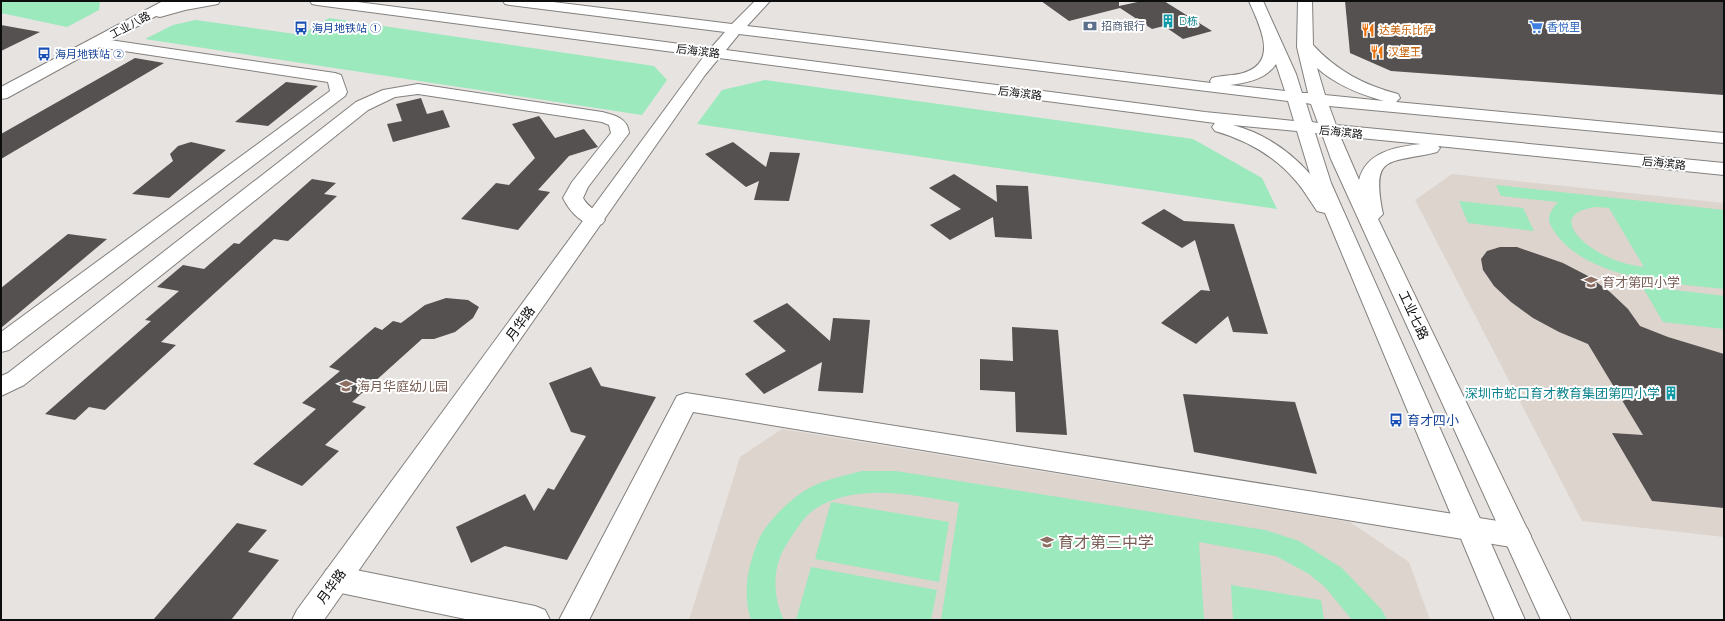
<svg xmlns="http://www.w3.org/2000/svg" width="1725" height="621" font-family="Quicksand,'Noto Sans SC',sans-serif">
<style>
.built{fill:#ddd4cd}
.green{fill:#9be9bd;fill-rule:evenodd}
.building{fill:#545150}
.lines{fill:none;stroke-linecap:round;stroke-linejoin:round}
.street-casing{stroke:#83807e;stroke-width:2}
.secondary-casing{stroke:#83807e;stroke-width:2}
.street{fill:#fff;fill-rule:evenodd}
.secondary{fill:#fff;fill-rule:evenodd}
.labels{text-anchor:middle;stroke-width:4;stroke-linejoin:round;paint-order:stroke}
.far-culture-label{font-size:11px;fill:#0d838f;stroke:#fff;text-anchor:start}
.far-street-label{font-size:11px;fill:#0e0d0d;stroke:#fff}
.far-service-label{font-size:11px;fill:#4e5e75;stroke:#fff;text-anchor:start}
.far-shop-label{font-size:11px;fill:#366cbe;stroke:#fff;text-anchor:start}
.far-transit-label{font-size:11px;fill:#164399;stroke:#fff;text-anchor:start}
.far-food-label{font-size:11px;fill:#c56008;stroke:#fff;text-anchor:start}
.education-label{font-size:13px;fill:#785e54;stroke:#fff;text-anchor:start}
.street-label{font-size:13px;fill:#0e0d0d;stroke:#fff}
.culture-label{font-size:13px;fill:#0d838f;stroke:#fff;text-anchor:end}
.transit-label{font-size:13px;fill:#164399;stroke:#fff;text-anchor:start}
.near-education-label{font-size:16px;fill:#785e54;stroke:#fff;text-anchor:start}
</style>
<rect width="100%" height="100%" fill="#e6e3e1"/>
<g class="built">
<polygon points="1452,174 1724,203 1724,537 1582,521 1415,200"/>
<polygon points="782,429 1350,522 1409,562 1430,620 689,620 740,457"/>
</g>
<g class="green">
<polygon points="1,1 100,1 99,10 67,27 1,13"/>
<polygon points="329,18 654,66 667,80 642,115 145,39 173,25 196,20 302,35"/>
<polygon points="765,80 1193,139 1262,178 1277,209 697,124 722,90"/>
<path d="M 1496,185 L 1724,210 L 1724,289 C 1672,283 1590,280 1556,234 C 1546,220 1547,215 1558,202 L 1501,196 ZM 1596,207 L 1609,208 L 1644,267 C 1629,265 1613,261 1600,253 C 1576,240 1552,213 1596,207 Z"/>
<polygon points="1459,201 1523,208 1534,231 1468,223"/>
<polygon points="1642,286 1724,296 1724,329 1663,322"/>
<path d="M 862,471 L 896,471 L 1265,530 L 1299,541 L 1342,568 L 1382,610 L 1387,620 L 1352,620 L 1325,587 L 1309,574 L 1276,556 L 1199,542 L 1204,620 L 941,620 L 959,503 C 913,495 861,483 818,507 C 803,516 794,533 785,547 C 772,568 773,598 784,620 L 751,620 C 742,593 748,563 760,537 C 767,522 790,500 804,491 C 821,480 843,476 862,471 Z"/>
<polygon points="831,502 949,522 939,582 815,559"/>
<polygon points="811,567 937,590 931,620 796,620"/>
<polygon points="1231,585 1321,600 1324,620 1233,620"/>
</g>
<g class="building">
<polygon points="1041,1 1119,1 1119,6 1142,1 1164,1 1212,31 1183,39 1164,26 1152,29 1120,8 1069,21"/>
<polygon points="1345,1 1724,1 1724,95 1391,71 1350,53"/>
<polygon points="1,25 40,32 1,51"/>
<polygon points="135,58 164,63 1,159 1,134"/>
<polygon points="286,82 318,86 268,126 235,122"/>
<polygon points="421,98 427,114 443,110 450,127 393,142 387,124 402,121 396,104"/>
<polygon points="539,116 555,138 584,129 598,147 569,156 538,190 550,192 518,230 461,219 496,183 509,185 535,158 512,124"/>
<polygon points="191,142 226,150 169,198 132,194 173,161 170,154 178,146"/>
<polygon points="733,142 766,167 770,152 800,153 789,201 754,200 759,181 746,187 705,154"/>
<polygon points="954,174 997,202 996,185 1028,186 1032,239 995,237 993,217 950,240 930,225 961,209 929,188"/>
<polygon points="312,179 336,183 324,194 337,196 288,241 274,239 161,342 176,345 105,410 89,407 75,420 45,414 151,321 145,320 179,291 157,287 183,265 204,269 234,243 239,244"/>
<polygon points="1164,209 1184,221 1234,224 1268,334 1233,332 1228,316 1196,344 1161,323 1201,290 1210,291 1195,240 1182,248 1141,223"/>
<polygon points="68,234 107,239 1,328 1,288"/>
<polygon points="1500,247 1517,247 1563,263 1588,276 1610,292 1628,309 1640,326 1668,337 1724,354 1724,508 1652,501 1612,433 1643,435 1588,344 1559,332 1533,318 1511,302 1494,286 1483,270 1481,259 1487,251"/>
<polygon points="446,298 468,300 479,307 473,318 455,332 434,339 422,339 352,402 366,407 325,445 339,451 302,486 253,464 316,409 302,403 340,371 329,367 375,327 382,330 393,321 401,323 425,305"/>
<polygon points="787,303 830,341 833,318 870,320 863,393 818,391 822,362 764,394 745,374 786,351 753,321"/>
<polygon points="1012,327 1058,330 1067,435 1016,432 1015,392 980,390 980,359 1013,361"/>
<polygon points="591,367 601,386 656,397 567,560 505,546 471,563 456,527 525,494 534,511 548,488 554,490 586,436 571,432 549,383"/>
<polygon points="1183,394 1295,402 1317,474 1194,452"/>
<polygon points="237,523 267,530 248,552 279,560 231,620 153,620"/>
</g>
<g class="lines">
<g class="street-casing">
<g id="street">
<polygon points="96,38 335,73 341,75 347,92 345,96 9,350 1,352 1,332 330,91 328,82 91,46 88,43 91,40"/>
<path d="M 418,84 L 602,112 C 614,115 628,118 629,133 L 588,187 L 583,198 C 588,208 599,211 605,220 L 602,224 C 585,229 570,212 563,198 L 572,182 L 611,133 L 609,125 L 602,122 L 418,94 L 395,97 L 368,110 L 24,385 L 1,396 L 1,376 L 8,373 L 356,102 L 383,90 Z"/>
<polygon points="686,393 1517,524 1527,528 1531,536 1527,544 1517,548 693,412 589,620 559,620 677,396"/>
<polygon points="336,566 535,606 545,610 550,620 470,620 336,592 326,588 322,579 326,570"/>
</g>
</g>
<g class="secondary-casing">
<g id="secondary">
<polygon points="163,1 181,1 180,2 220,1 218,4 185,10 160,17 156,16 7,98 1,99 1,87"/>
<path d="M 310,1 L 350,1 L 711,48 L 725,32 L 510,5 L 505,4 L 503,1 L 545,1 L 732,24 L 755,1 L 770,1 L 747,26 L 1211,83 L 1210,81 L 1212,78 C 1222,75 1233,76 1243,73 C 1280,62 1259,25 1249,1 L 1263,1 L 1296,74 L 1302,93 L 1308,93 L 1297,47 L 1298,1 L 1312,1 L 1313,45 C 1337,71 1364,85 1398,94 L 1400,98 L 1396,102 L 1724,133 L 1724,143 L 1329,106 L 1336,125 L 1724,163 L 1724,175 L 1438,146 L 1440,148 L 1437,152 C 1390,164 1370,152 1383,214 L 1378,219 L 1571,620 L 1541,620 L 1331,159 L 1322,134 L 1315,133 L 1331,183 L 1525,620 L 1495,620 L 1325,213 L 1317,211 C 1310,201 1304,190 1296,181 C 1274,155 1246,140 1215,131 L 1212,127 L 1215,123 L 719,58 L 705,75 L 324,620 L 292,620 L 297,610 L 704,56 L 317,5 L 312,4 ZM 739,34 L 1288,101 L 1294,121 L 1205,112 L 726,50 ZM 1276,64 L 1285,91 L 1230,85 C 1247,83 1266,79 1276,64 ZM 1317,68 C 1336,85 1359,94 1384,101 L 1325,95 ZM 1306,103 L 1311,104 L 1318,123 L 1312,122 ZM 1233,125 L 1297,131 L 1310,174 C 1290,151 1263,133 1233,125 ZM 1340,136 L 1421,144 C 1395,147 1366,152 1359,180 Z"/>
</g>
</g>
<use href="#street" class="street"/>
<use href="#secondary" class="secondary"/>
</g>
<defs>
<g id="building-bare" transform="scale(1.08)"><path d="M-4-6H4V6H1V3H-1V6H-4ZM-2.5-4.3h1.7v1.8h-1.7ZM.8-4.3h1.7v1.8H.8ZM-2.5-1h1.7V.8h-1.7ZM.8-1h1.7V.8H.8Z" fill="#0f9aa8" stroke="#fff" stroke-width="2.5" paint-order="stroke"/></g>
<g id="bank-bare" transform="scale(1.08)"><path d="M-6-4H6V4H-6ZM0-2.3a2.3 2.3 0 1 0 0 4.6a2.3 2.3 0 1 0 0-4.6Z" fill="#5c6f8a" stroke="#fff" stroke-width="2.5" paint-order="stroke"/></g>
<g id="supermarket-bare" transform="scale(1.08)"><path d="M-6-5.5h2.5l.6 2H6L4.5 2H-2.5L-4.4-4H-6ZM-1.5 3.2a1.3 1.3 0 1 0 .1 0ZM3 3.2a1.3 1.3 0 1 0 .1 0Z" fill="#3f7fe0" stroke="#fff" stroke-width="2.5" paint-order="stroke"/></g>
<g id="bus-bare" transform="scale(1.08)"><path d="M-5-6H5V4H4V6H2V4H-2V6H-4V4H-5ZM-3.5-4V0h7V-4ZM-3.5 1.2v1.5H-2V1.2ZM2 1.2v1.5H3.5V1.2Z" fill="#1a4fb4" stroke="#fff" stroke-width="2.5" paint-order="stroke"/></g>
<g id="restaurant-bare" transform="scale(1.08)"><path d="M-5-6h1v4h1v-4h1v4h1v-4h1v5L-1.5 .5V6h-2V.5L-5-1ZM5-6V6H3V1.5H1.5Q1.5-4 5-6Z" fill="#e8710a" stroke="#fff" stroke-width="2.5" paint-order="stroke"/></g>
<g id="school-bare" transform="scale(1.08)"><path d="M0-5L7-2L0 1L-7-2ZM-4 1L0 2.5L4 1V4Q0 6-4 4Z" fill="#8d6e63" stroke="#fff" stroke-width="2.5" paint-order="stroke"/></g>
</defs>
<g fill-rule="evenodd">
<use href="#building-bare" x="1168" y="21"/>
<use href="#bank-bare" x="1090" y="26"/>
<use href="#supermarket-bare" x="1536" y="27"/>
<use href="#bus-bare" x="301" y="28"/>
<use href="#restaurant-bare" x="1368" y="30"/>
<use href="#restaurant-bare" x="1377" y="52"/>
<use href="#bus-bare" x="44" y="54"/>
<use href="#school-bare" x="1591" y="282"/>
<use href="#school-bare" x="346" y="386"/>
<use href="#building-bare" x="1671" y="393"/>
<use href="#bus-bare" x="1396" y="420"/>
<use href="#school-bare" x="1047" y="542"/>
</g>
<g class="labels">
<g class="far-culture-label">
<text x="1179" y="25">D栋</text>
</g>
<g class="far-street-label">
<text transform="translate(130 25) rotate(-28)" y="4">工业八路</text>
<text transform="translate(698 51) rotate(7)" y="4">后海滨路</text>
<text transform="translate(1020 93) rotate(7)" y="4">后海滨路</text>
<text transform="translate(1341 132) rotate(6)" y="4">后海滨路</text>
<text transform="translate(1664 163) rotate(6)" y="4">后海滨路</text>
</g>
<g class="far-service-label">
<text x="1101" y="30">招商银行</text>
</g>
<g class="far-shop-label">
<text x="1547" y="31">香悦里</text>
</g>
<g class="far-transit-label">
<text x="312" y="32">海月地铁站 ①</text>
<text x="55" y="58">海月地铁站 ②</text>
</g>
<g class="far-food-label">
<text x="1379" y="34">达美乐比萨</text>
<text x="1388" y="56">汉堡王</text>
</g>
<g class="education-label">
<text x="1602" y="287">育才第四小学</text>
<text x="357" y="391">海月华庭幼儿园</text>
</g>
<g class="street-label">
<text transform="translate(1414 315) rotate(65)" y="5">工业七路</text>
<text transform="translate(520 323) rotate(-54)" y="5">月华路</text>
<text transform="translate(331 586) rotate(-54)" y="5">月华路</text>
</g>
<g class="culture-label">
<text x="1660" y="398">深圳市蛇口育才教育集团第四小学</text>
</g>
<g class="transit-label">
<text x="1407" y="425">育才四小</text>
</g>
<g class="near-education-label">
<text x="1058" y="548">育才第三中学</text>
</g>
</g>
<rect width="1725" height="621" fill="none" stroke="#0e0d0d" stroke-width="4"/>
</svg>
